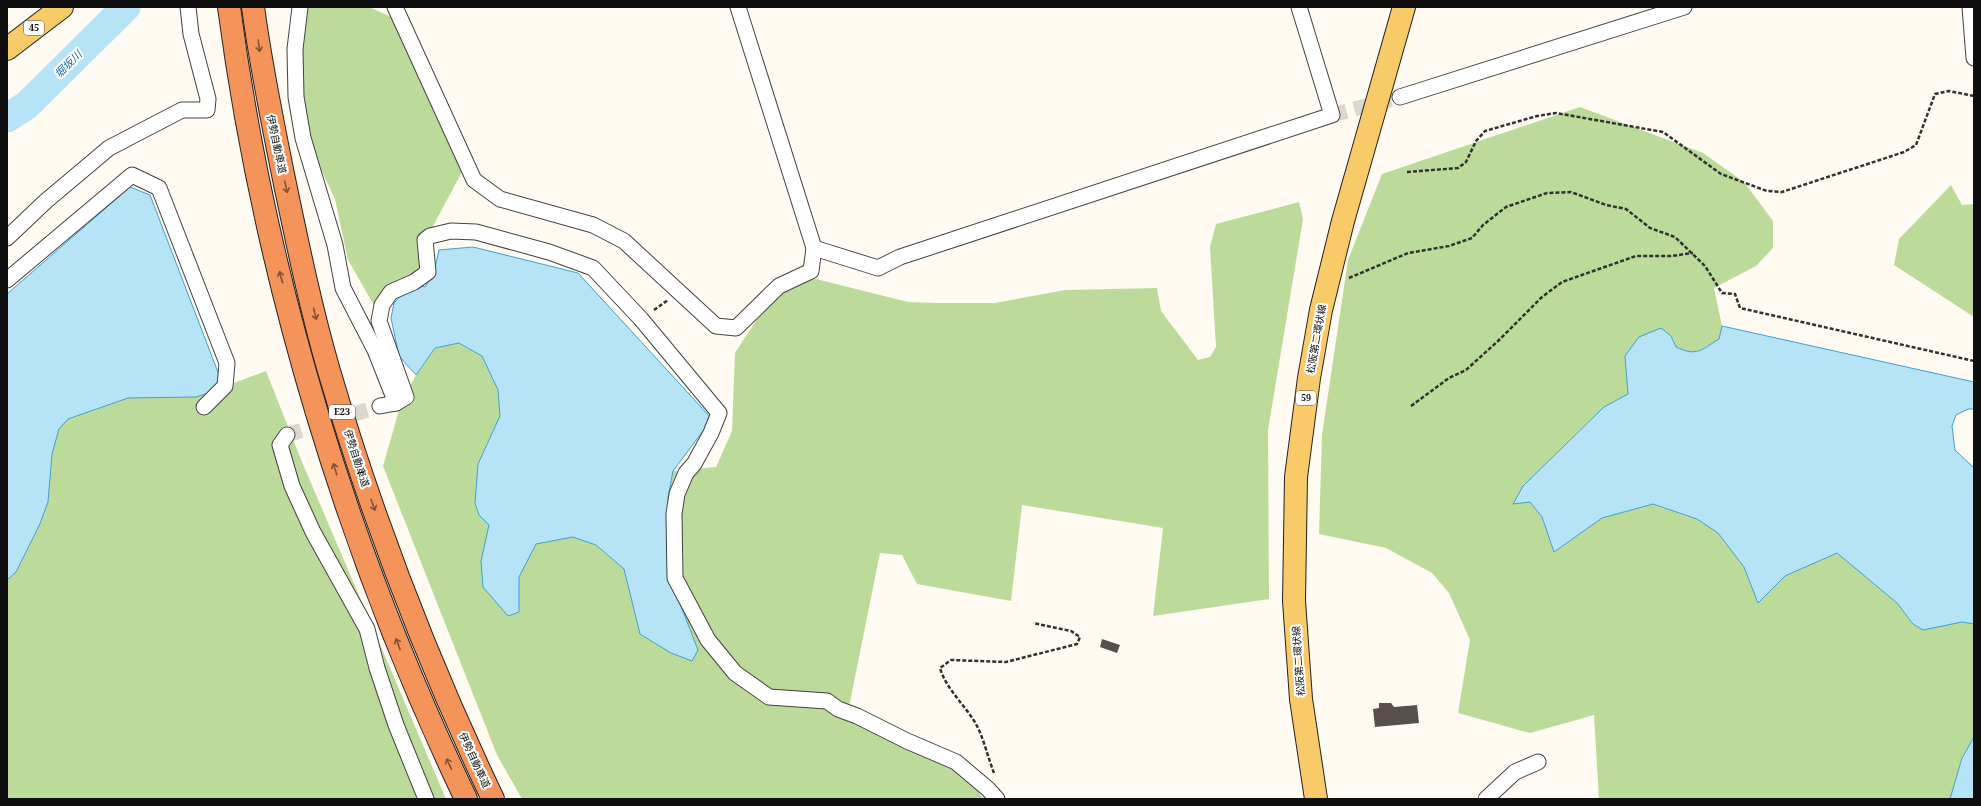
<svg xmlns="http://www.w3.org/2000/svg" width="1981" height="806" font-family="'Noto Serif','Noto Sans JP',serif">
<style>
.forest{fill:#bcdb9a}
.water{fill:#b6e4f6;stroke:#3da0ce}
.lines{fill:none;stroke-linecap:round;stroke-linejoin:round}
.river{stroke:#b6e4f6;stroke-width:29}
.building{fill:#584f4c}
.minor-tunnel{stroke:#dbd8d0;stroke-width:15;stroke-dasharray:15 8;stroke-linecap:butt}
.minor-casing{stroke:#424242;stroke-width:17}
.primary-casing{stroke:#202020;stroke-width:24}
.motorway-casing{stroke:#202020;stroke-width:24}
.path{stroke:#313131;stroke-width:2.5;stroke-dasharray:4 2;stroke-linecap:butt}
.minor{stroke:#fff;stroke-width:15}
.primary{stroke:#f8ca68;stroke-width:22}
.motorway{stroke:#f4945a;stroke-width:22}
.oneway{stroke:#825234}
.labels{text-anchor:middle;stroke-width:4;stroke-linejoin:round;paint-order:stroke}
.shield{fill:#fff;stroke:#575757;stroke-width:1}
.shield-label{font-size:9px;font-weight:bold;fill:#0f0f0f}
.street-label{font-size:10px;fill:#0f0f0f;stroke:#fff}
.water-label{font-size:11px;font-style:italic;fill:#1771a3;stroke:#fff}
</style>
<rect width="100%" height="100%" fill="#fffbf2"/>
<g class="forest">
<polygon points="298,7 369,7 396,19 462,172 433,226 430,262 394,294 379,314 348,260 335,199 302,129"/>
<path d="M 1580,107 L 1703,153 L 1744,182 L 1773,221 L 1773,248 L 1756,266 L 1714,288 L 1722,326 L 1719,339 C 1701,350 1697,357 1676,347 L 1671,336 L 1625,356 L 1628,394 L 1604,407 L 1523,486 L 1513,504 L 1530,502 L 1542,517 L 1554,552 L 1602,518 L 1653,504 L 1697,519 L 1718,532 L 1744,567 L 1758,602 L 1785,576 L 1837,553 L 1897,603 L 1913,624 L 1923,629 L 1962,622 L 1974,624 L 1974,737 L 1962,758 L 1950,799 L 1599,799 L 1594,715 L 1530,733 L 1458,713 L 1470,640 L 1449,593 L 1432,573 L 1386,548 L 1319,534 L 1322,435 L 1348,260 L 1382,174 Z"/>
<polygon points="1951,185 1962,205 1974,204 1974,317 1894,265 1899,239"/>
<polygon points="1299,202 1303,219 1268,430 1269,599 1153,616 1163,528 1022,505 1011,601 917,584 902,555 880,553 849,707 927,759 952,768 973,781 983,799 522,799 497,755 383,466 401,403 416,375 435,348 459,343 482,356 498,390 500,416 478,464 475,503 479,515 489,525 481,561 519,612 519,577 536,544 573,537 596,545 624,569 640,634 698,650 677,596 674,522 668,499 673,471 716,467 732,431 735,353 757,319 793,284 816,279 908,302 936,303 995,303 1065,290 1157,288 1161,311 1198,360 1210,357 1216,347 1210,247 1216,224"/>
<polygon points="266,371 302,462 446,799 7,799 7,580 16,572 48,502 52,454 59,429 68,419 128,398 196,397"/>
</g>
<g class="water">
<polygon points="130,187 150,195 224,388 196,397 128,398 68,419 59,429 52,454 48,502 39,526 16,572 7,580 7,294"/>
<polygon points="473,247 578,273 712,419 673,471 668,498 674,522 677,596 698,650 692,661 671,653 640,634 624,569 596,545 573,537 536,544 519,577 519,612 508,616 483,587 481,561 489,525 479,515 475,503 478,464 500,416 498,390 482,356 459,343 435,348 416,375 399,356 391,318 394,303 412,284 425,287 434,272 439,250"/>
<path d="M 1722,326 L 1974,382 L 1974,409 L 1968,409 L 1956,415 L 1952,426 L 1955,450 L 1974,468 L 1974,624 L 1962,622 L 1923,630 L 1913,624 L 1897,603 L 1837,553 L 1785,576 L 1758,603 L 1744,567 L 1718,533 L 1697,519 L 1653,504 L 1602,518 L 1554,552 L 1542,517 L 1530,502 L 1513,504 L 1523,486 L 1604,407 L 1628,394 L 1625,356 L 1639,337 L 1661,328 L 1671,336 L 1676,347 C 1697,357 1701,350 1719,339 Z"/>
<polygon points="1974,737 1974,799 1950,799 1962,758"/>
</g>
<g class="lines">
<polyline class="river" points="7,118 27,105 126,7"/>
</g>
<g class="building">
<polygon points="1102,639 1120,645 1117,653 1100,647"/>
<polygon points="1379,703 1391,703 1394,707 1417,705 1419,723 1375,727 1373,709 1379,708"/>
</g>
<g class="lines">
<g class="minor-tunnel">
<polyline points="1332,115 1400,97"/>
<polyline points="287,435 380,406"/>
</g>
<g class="minor-casing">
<g id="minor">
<polyline points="300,7 295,49 296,97 303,138 335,245 343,288 375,350 396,403 380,406"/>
<polyline points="395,7 474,180 500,199 593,225 624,241 716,326 736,328 779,286 811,271 814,248 738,7"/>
<polyline points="1970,7 1974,58"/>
<polyline points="1400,97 1684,7"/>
<polyline points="7,238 46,201 109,148 182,110 207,110 208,99 191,34 188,7"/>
<polyline points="814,248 878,268 900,257 1332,115 1299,7"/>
<polyline points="7,280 132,175 159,188 227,363 225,386 204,407"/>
<polyline points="396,403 406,397 379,321 382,305 391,292 414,282 428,272 425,240 430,236 451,231 476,232 549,252 593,268 641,319 719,413 711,433 694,464 686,473 677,494 674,514 675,578 708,640 735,673 769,697 827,701 838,709 857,716 907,741 956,762 988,789 997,799"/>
<polyline points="287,435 280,445 292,486 313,532 367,629 377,668 396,725 426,799"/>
<polyline points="1486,799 1515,772 1538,762"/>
</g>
</g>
<g class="primary-casing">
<g id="primary">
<polyline points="7,49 62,7"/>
<polyline points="1316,799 1301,699 1294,601 1296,477 1309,378 1321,310 1343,221 1404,7"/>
</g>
</g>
<g class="motorway-casing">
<g id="motorway">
<path d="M 229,7 C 265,279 348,552 466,799"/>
<path d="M 253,7 C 261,67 273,125 285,184 C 298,246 311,309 329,371 C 372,517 427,661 493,799"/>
</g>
</g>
<g class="path">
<polyline points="1407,172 1458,168 1466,162 1476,141 1485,131 1537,116 1556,113 1663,132 1721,174 1767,191 1782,192 1904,152 1916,145 1935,94 1949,91 1974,96"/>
<polyline points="1349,278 1408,253 1449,246 1472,238 1483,225 1506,207 1547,193 1571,192 1606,205 1626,209 1650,228 1675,237 1705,266 1722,293 1735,294 1740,308 1974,361"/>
<polyline points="654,310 668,300"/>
<polyline points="1411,406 1449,378 1466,370 1498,341 1542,297 1562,282 1636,256 1671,256 1693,253"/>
<path d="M 994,773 C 988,758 984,739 976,724 C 965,705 946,689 940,668 L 951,660 L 1006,662 L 1077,644 L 1080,637 L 1071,631 L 1033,623"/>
</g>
<use href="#minor" class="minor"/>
<use href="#primary" class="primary"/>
<use href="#motorway" class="motorway"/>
</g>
<defs><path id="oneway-shaft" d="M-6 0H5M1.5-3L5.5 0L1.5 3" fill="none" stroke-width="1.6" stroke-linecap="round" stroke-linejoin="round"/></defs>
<g class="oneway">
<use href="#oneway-shaft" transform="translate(259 46) rotate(82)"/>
<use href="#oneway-shaft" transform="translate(286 187) rotate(78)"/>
<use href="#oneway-shaft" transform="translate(281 277) rotate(-105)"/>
<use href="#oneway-shaft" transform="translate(315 314) rotate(76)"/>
<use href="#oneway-shaft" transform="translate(335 469) rotate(-107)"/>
<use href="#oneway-shaft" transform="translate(373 505) rotate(71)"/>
<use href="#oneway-shaft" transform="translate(398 644) rotate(-111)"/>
<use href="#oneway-shaft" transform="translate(449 764) rotate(-115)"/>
</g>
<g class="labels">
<g class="shield">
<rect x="24" y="21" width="20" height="14" rx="3"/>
<rect x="1296" y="391" width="20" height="14" rx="3"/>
<rect x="329" y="405" width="26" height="14" rx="3"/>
</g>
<g class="shield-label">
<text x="34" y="31">45</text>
<text x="1306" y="401">59</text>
<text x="342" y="415">E23</text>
</g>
<g class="street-label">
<text transform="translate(277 144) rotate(78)" y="4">伊勢自動車道</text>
<text transform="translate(1316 339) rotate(-80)" y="4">松阪第二環状線</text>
<text transform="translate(357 458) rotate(72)" y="4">伊勢自動車道</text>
<text transform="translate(1298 661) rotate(-94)" y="4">松阪第二環状線</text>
<text transform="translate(475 760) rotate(65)" y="4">伊勢自動車道</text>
</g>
<g class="water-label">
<text transform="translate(68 64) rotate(-45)" y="4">堀坂川</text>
</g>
</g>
<rect width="1981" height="806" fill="none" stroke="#0f0f0f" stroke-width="16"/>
</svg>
